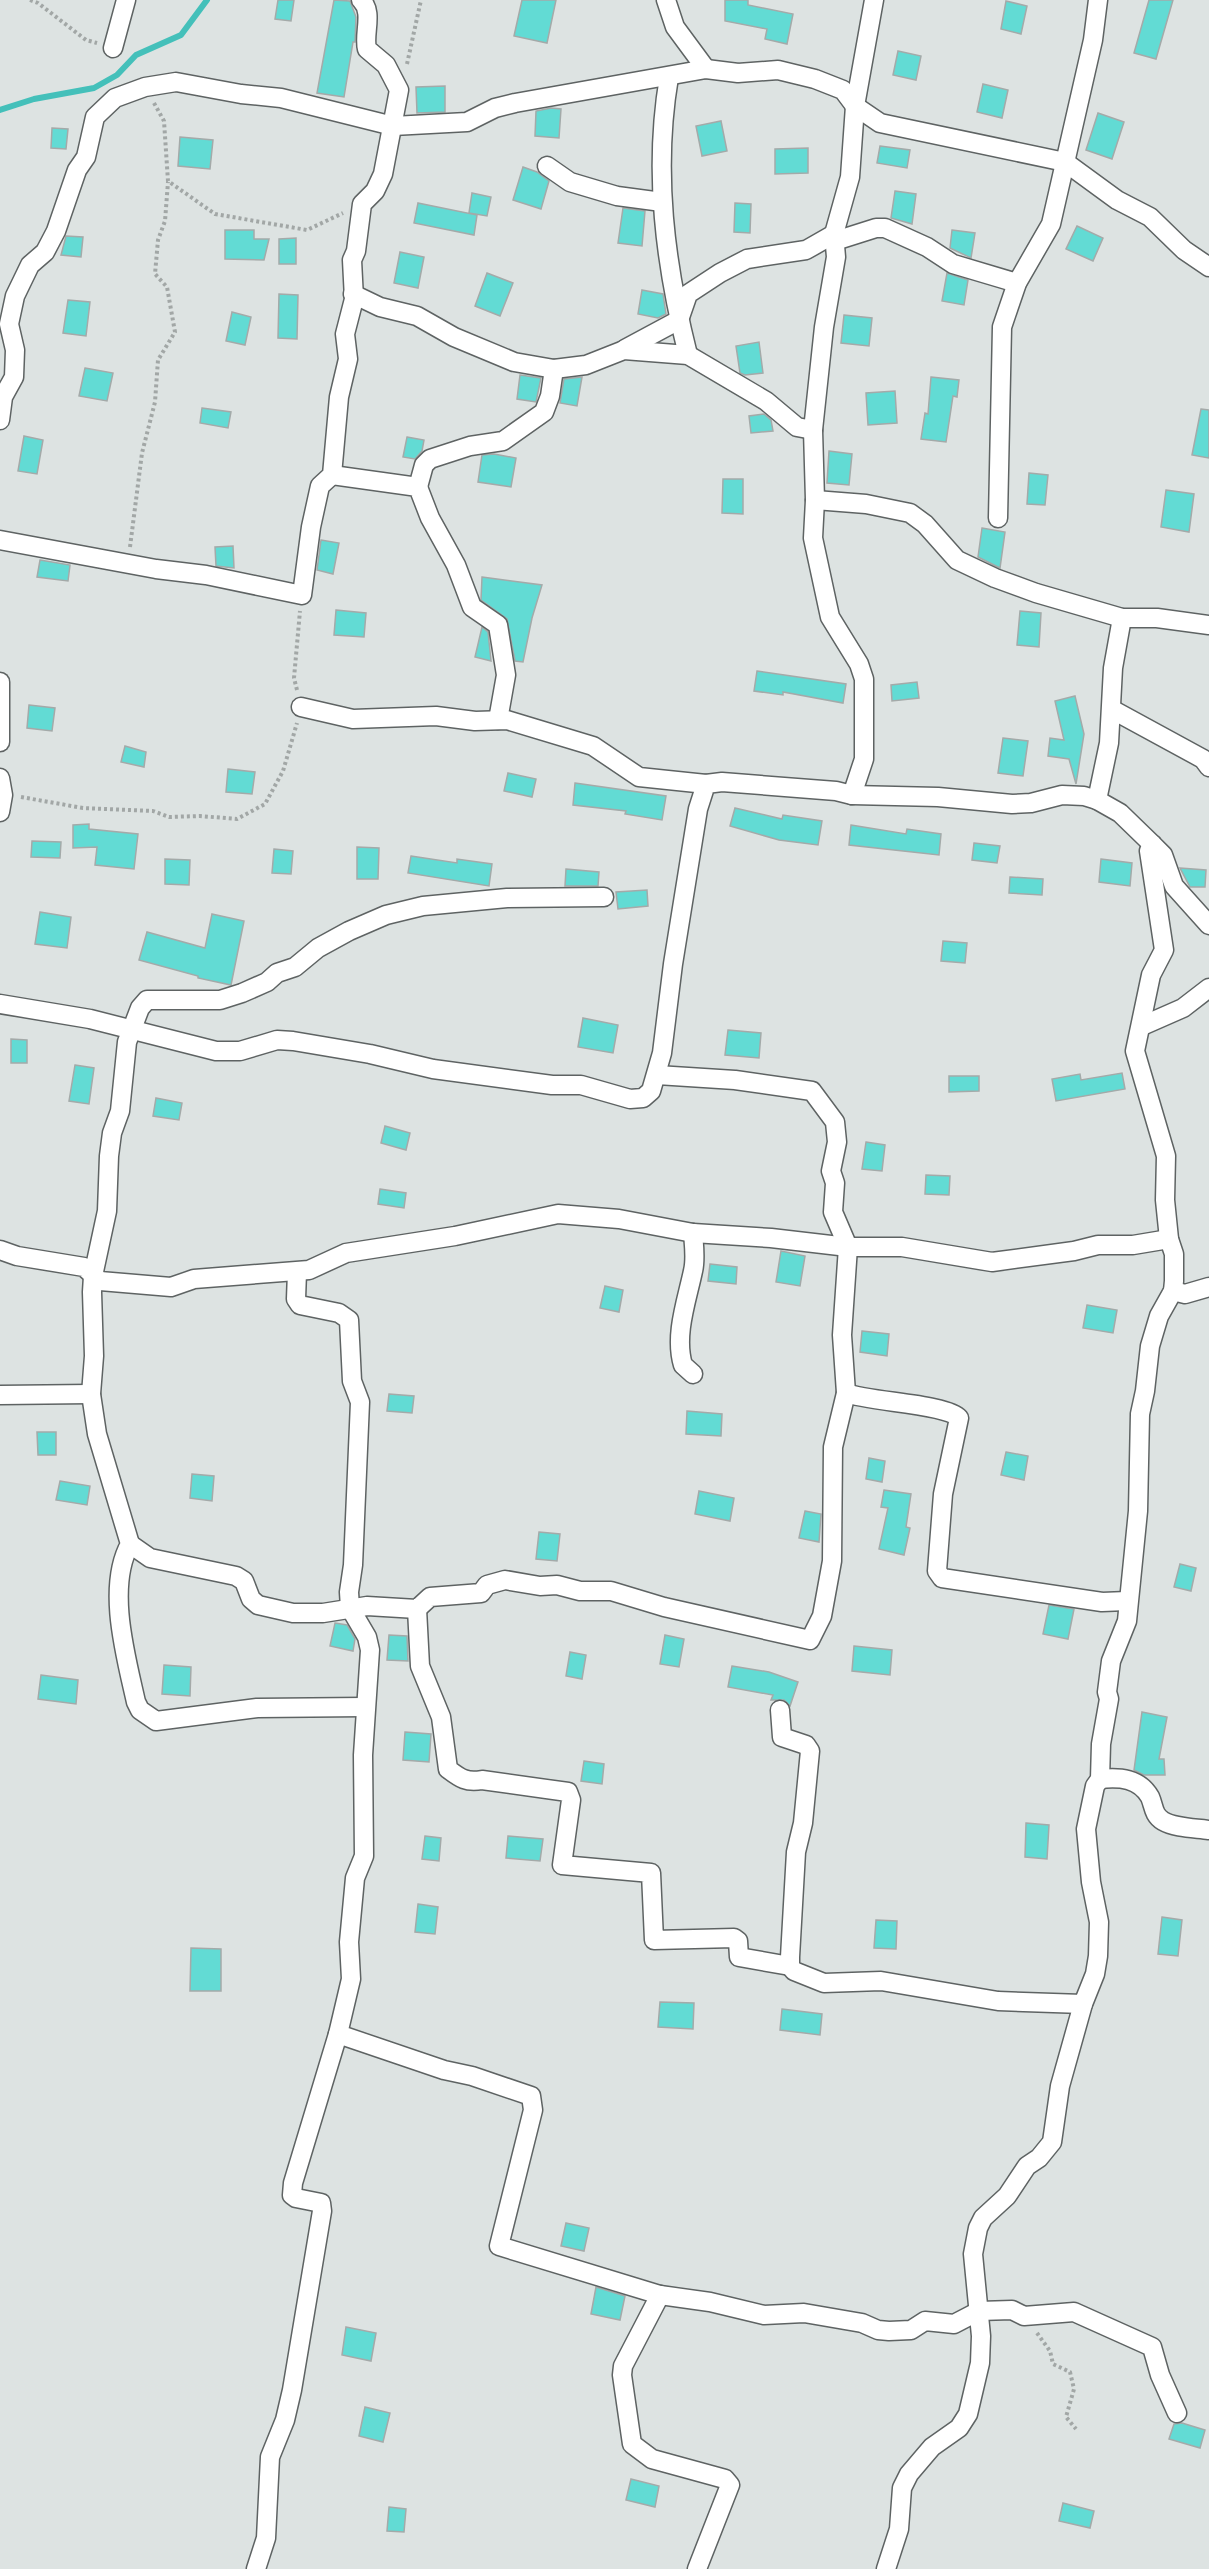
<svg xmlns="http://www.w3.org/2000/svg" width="1209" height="2569" font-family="Signika,sans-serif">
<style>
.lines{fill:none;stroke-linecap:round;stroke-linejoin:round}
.stream{stroke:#44c0ba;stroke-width:6}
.building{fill:#62dbd4;stroke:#a4aaa9;stroke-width:1.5}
.street-casing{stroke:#5e6363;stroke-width:21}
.path{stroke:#a2a7a6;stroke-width:4;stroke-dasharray:3 3;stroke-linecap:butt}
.street{stroke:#fff;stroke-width:18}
</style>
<rect width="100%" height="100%" fill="#dde3e2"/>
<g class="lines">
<polyline class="stream" points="0,110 34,99 94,88 117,75 136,55 181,35 207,0"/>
</g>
<g class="building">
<polygon points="278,0 294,0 291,21 275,19"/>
<polygon points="334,0 350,1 356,17 355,42 353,42 344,97 317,93"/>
<polygon points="522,0 556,0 547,43 514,36"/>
<polygon points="725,0 748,0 748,5 793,14 787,44 765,39 767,29 725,21"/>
<polygon points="1149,0 1173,0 1156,59 1134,53"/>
<polygon points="1006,1 1027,6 1021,34 1001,29"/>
<polygon points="898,51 921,56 916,80 893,75"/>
<polygon points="983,84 1008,90 1002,118 977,112"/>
<polygon points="445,86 445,112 417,113 416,87"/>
<polygon points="551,108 561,109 559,138 535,136 536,111"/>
<polygon points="1098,113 1124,122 1112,159 1086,150"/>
<polygon points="721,121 727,151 702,156 696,126"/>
<polygon points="52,128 68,129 66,149 51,148"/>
<polygon points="180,137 213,140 210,169 178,166"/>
<polygon points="880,146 910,150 907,168 877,163"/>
<polygon points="808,148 808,173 775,174 775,149"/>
<polygon points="523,167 537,172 549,181 541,209 513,200"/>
<polygon points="895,191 916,194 912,224 891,218"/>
<polygon points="472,193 491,197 487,216 469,213"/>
<polygon points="418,203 477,215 474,235 414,223"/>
<polygon points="735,203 751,204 750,233 734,232"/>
<polygon points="623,208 645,211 642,246 618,243"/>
<polygon points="1077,226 1103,238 1093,261 1066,249"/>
<polygon points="225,230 254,230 254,239 269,239 264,260 225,259"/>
<polygon points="952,230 975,233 971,258 950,248"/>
<polygon points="66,236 83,237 81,257 61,255"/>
<polygon points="296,238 296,264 279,264 279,239"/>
<polygon points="400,252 424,257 418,288 394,283"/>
<polygon points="487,273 513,283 500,316 475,306"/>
<polygon points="947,273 968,280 964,305 942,301"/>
<polygon points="642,290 663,294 666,314 658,318 638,314"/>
<polygon points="279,294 298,295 297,339 278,338"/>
<polygon points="68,300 90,302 86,336 63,333"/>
<polygon points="232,312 251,317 245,345 226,341"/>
<polygon points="844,315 872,318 869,346 841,343"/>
<polygon points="759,342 763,373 745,375 740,373 736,346"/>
<polygon points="85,368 113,373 107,401 79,396"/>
<polygon points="520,375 541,378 536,402 517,399"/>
<polygon points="582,377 577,406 560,403 564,379"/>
<polygon points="931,377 959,380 957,397 953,396 946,442 921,439 925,413 928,414"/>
<polygon points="895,391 897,423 868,425 866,393"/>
<polygon points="202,408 231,412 228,428 200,423"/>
<polygon points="1201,409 1209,410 1209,458 1192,455"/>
<polygon points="764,414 771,420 773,431 751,433 749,416"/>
<polygon points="24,436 43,440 37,474 18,471"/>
<polygon points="407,437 424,440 422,451 415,459 403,457"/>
<polygon points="829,451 852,454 849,485 827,483"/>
<polygon points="494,454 516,458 511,487 478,482 482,455"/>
<polygon points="1029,473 1048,475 1045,505 1027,504"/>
<polygon points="723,479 743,479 743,514 722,513"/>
<polygon points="1166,490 1194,494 1189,532 1161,527"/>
<polygon points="982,528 1005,532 1000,568 978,557"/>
<polygon points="321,540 339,543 333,574 317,570"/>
<polygon points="233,546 234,568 216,566 215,547"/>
<polygon points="40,560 70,565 68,581 37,577"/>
<polygon points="482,577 542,585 532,618 523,662 515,661 507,619 481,600"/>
<polygon points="336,610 366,613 364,637 334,635"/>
<polygon points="1020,611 1041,613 1039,647 1017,645"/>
<polygon points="482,627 488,632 491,661 475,657"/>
<polygon points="757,671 846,684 843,703 783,692 783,695 754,691"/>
<polygon points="917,682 919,698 892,701 891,685"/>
<polygon points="1075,696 1084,734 1076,784 1069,759 1048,756 1050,738 1064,740 1055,701"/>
<polygon points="29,705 55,708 52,731 27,728"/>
<polygon points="1003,738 1028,741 1023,776 998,773"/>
<polygon points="125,746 146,752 144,767 121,762"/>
<polygon points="228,769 255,772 252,794 226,792"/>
<polygon points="508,773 536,779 532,797 504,791"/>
<polygon points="575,783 666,796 662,820 625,814 626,811 573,805"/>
<polygon points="735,808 782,819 783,815 822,821 818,845 779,840 730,826"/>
<polygon points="89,824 89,829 138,834 134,869 95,865 97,847 73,848 73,825"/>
<polygon points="851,825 906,834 907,829 941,834 939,855 849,845"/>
<polygon points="32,841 61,842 60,858 31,857"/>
<polygon points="974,843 1000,846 997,863 972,860"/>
<polygon points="357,847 379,848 378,879 357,879"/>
<polygon points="274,849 293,851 291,874 272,873"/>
<polygon points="411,856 457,863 457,859 492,864 489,886 408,873"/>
<polygon points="165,859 190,860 189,885 165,884"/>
<polygon points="1101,859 1132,863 1130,886 1099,882"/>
<polygon points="1180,868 1206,870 1205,887 1190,887"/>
<polygon points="566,869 599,872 598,886 565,886"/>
<polygon points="1010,877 1043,879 1042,895 1009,893"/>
<polygon points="647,890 648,906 618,909 616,892"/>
<polygon points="40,912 71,917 67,948 35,944"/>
<polygon points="212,914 244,921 231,985 198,978 198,976 139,960 147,932 205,948"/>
<polygon points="943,941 967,943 965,963 941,961"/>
<polygon points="583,1018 618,1025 613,1053 578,1047"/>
<polygon points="728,1030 761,1033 759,1058 725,1055"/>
<polygon points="11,1039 27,1040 27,1063 11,1063"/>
<polygon points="75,1065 94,1068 89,1104 69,1101"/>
<polygon points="1122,1073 1125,1089 1056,1101 1052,1079 1080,1074 1081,1080"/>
<polygon points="949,1076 979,1076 979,1091 949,1092"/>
<polygon points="156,1098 182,1103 179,1120 153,1116"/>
<polygon points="385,1126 410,1133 406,1150 381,1143"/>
<polygon points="866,1142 885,1145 882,1171 862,1169"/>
<polygon points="926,1175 950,1176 949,1195 925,1194"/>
<polygon points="380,1189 406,1193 404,1208 378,1204"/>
<polygon points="781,1251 805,1256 800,1286 776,1282"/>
<polygon points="710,1264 737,1267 736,1284 708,1281"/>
<polygon points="605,1286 623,1290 619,1312 600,1308"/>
<polygon points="1087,1305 1117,1310 1113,1333 1083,1328"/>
<polygon points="862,1331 889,1334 887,1356 860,1352"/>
<polygon points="389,1394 414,1396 412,1413 387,1411"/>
<polygon points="687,1411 722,1414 721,1436 686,1434"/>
<polygon points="37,1432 56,1432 56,1455 38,1455"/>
<polygon points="1006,1452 1028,1456 1024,1480 1001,1475"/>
<polygon points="869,1458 885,1461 882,1482 866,1479"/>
<polygon points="192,1474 214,1476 212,1501 190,1498"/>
<polygon points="60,1481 90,1486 87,1505 56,1500"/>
<polygon points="884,1490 911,1494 906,1527 910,1528 904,1555 879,1549 888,1508 881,1507"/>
<polygon points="699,1491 734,1498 730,1521 695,1514"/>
<polygon points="805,1511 821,1514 819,1542 799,1538"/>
<polygon points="539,1532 560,1534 557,1561 536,1559"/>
<polygon points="1180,1564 1196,1568 1191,1591 1174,1587"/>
<polygon points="1049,1605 1074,1609 1068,1639 1043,1634"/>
<polygon points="335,1623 347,1625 355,1639 353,1651 330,1646"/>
<polygon points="389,1635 407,1636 408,1661 387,1660"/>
<polygon points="665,1635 684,1639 679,1667 660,1664"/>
<polygon points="854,1646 892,1650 890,1675 852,1671"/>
<polygon points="570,1652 586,1655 582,1679 566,1676"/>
<polygon points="164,1665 191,1667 190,1696 162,1694"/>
<polygon points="732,1666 769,1672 798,1682 790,1706 784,1700 771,1700 773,1695 728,1687"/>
<polygon points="41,1675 78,1680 76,1704 38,1699"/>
<polygon points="1142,1712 1167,1717 1159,1759 1164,1759 1165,1775 1144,1775 1134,1770"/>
<polygon points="405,1732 431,1734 429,1762 403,1760"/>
<polygon points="584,1761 604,1764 602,1784 581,1781"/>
<polygon points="1026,1823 1049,1825 1047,1859 1025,1857"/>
<polygon points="425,1836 441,1838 439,1861 422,1859"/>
<polygon points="508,1836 543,1839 540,1861 506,1858"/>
<polygon points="418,1904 438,1907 435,1934 415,1932"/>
<polygon points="1162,1917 1182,1920 1178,1956 1158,1954"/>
<polygon points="876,1920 897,1921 896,1949 874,1948"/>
<polygon points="191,1948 221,1949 221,1991 190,1991"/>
<polygon points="660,2002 694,2003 693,2029 658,2027"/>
<polygon points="782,2009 822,2014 820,2035 780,2030"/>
<polygon points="566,2223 589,2228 584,2251 561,2246"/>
<polygon points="596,2287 625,2296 620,2320 591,2314"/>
<polygon points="346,2327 376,2333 371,2361 342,2355"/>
<polygon points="365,2407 390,2413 383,2442 359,2436"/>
<polygon points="1182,2423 1205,2430 1200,2448 1169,2439 1174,2424"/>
<polygon points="631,2479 659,2486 655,2507 626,2500"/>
<polygon points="1063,2503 1094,2511 1090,2528 1059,2521"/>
<polygon points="389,2507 406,2509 404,2532 387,2531"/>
</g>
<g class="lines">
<g class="street-casing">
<g id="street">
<polyline points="666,0 675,27 706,69"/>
<polyline points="113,48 126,0"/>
<path d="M 669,77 C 653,171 665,264 688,355"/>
<polyline points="547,166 570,182 617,196 662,202"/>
<polyline points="835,241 876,228 885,228 927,247 953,264 1017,283"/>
<polyline points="353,294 380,307 417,316 454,337 514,362 554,369 586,365 624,350 688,355 766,401 797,427 813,430"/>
<polyline points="625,349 679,320 688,294 720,273 747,259 806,250 834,234"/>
<polyline points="0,420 3,397 14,377 15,350 9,324 15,296 30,265 45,252 56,231 77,170 86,157 95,117 115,98 145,87 176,82 241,94 281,98 393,126 467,122 495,108 515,103 706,69 738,73 778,70 815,79 843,90 855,106 880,123 1065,162 1117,200 1150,217 1184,250 1209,267"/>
<polyline points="332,475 418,487 430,518 456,565 472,607 498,625 506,675 498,720"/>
<polyline points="418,487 424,465 430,459 470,446 503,441 544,412 550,396 554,369"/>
<polyline points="815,500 866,504 910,513 925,524 957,560 995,578 1036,593 1122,618 1157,618 1209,625"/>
<polyline points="998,518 1002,327 1017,283 1051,224 1093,40 1098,0"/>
<path d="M 0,540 L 156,569 L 206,575 L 302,595 L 311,527 L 320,486 L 332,475 L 339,397 L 348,359 L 345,334 L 354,299 L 352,260 L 356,251 L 362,204 L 375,191 L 383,174 L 399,90 L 386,65 L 367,49 C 363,34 374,12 361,0"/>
<polyline points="0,682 0,742"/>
<polyline points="301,707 353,719 436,716 475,721 507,720 593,746 639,777 706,784"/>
<polyline points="1113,710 1203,759 1209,767"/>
<polyline points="0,778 3,795 0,812"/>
<polyline points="852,795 864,759 864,679 859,664 830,617 813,538 815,500 813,430 824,327 836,257 834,234 850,177 855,106 874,0"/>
<polyline points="1097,800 1109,743 1113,668 1122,618"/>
<polyline points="0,1004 90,1019 216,1051 240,1051 277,1040 293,1041 370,1054 433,1069 552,1085 581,1085 630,1099 643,1098 651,1091 662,1053 673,964 698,809 706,784 722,782 836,791 852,795 938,797 1012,804 1031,803 1062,795 1084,796 1097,800 1120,813 1152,844 1163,855 1174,886 1209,925"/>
<polyline points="1142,1026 1183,1008 1209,988"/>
<path d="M 693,1233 C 694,1246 696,1259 693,1271 C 687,1300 674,1335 683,1365 L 693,1374"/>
<polyline points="0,1250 17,1256 84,1267 100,1281 171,1287 194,1279 309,1270 346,1253 455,1236 558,1214 619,1219 693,1233 771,1238 848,1247 902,1247 992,1262 1074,1251 1098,1245 1133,1245 1169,1239"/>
<polyline points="297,1272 296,1299 300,1305 339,1313 349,1320 352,1381 360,1402 353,1565 349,1592 350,1608 367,1637 370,1650 363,1755 364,1856 355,1878 349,1942 351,1979 338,2034 444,2070 472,2076 531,2096 533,2110 499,2246 660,2295 710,2302 764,2315 804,2313 862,2323 878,2330 889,2331 911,2330 925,2321 954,2324 979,2311 1012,2310 1024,2316 1074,2312 1152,2347 1160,2375 1177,2413"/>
<polyline points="1173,1291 1185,1294 1209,1287"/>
<path d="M 846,1393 C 870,1402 947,1404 959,1418 L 943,1494 L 937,1571 L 942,1578 L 1102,1602 L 1127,1601"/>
<polyline points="0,1395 91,1394"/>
<polyline points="130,1544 150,1558 236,1576 244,1581 251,1599 258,1605 293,1613 323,1613 367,1606 417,1609 430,1597 481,1593 487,1585 505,1580 540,1586 557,1585 580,1591 611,1591 664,1607 810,1640 822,1616 832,1561 833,1447 846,1393 842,1335 848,1247 833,1212 835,1183 831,1171 837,1142 835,1122 812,1091 735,1080 657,1075"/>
<path d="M 417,1609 L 420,1666 L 441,1717 L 448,1769 C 460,1778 466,1783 482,1780 L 568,1792 L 571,1800 L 562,1865 L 651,1873 L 654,1940 L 734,1938 L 738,1941 L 739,1957 L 790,1966"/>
<path d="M 365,1707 L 257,1708 L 156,1721 L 140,1710 L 136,1702 C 126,1657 106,1587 130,1544 L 97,1434 L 91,1394 L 94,1356 L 92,1292 L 93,1276 L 107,1211 L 109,1156 L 112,1133 L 120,1111 L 127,1042 L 140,1008 L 147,1000 L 220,1000 L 242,993 L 267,982 L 277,973 L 295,967 L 318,948 L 349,931 L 386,915 L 423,906 L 507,898 L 604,897"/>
<polyline points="780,1710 782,1737 806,1745 810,1751 803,1823 796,1852 790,1957 790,1966 794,1971 824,1983 881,1981 998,2001 1083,2004"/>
<path d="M 1100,1779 C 1120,1777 1139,1778 1150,1797 C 1154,1806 1153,1815 1163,1821 C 1175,1828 1195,1828 1209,1830"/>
<polyline points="660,2295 623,2366 622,2375 632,2444 652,2459 725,2479 730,2485 697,2569"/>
<polyline points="256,2569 266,2538 270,2457 285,2420 292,2390 322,2211 321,2203 296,2198 292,2195 293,2183 338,2034"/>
<polyline points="886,2569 899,2529 902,2488 909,2474 932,2447 959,2428 968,2414 980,2363 981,2336 973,2254 978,2228 983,2218 1007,2196 1027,2166 1039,2158 1052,2142 1060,2086 1083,2004 1095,1974 1098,1956 1099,1922 1091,1882 1086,1829 1095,1786 1100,1779 1101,1744 1109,1699 1107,1692 1111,1661 1127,1621 1138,1511 1140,1414 1145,1391 1150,1346 1159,1316 1173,1291 1174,1281 1174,1254 1169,1239 1165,1200 1166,1156 1135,1051 1151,975 1164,950 1149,851 1152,844"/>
</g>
</g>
<g class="path">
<polyline points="30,0 38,3 86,40 97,43"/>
<polyline points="407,64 421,0"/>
<polyline points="154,103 164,121 168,181 215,214 307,230 343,213"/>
<polyline points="130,547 142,453 155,402 158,360 175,332 167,287 155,274 158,240 165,221 168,182"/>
<polyline points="297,690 294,678 300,611"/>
<polyline points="21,797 83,808 153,811 169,817 200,816 237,819 265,804 283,771 297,723"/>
<polyline points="1037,2333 1050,2351 1053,2364 1070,2372 1074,2389 1066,2417 1076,2429"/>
</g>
<use href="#street" class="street"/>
</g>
</svg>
